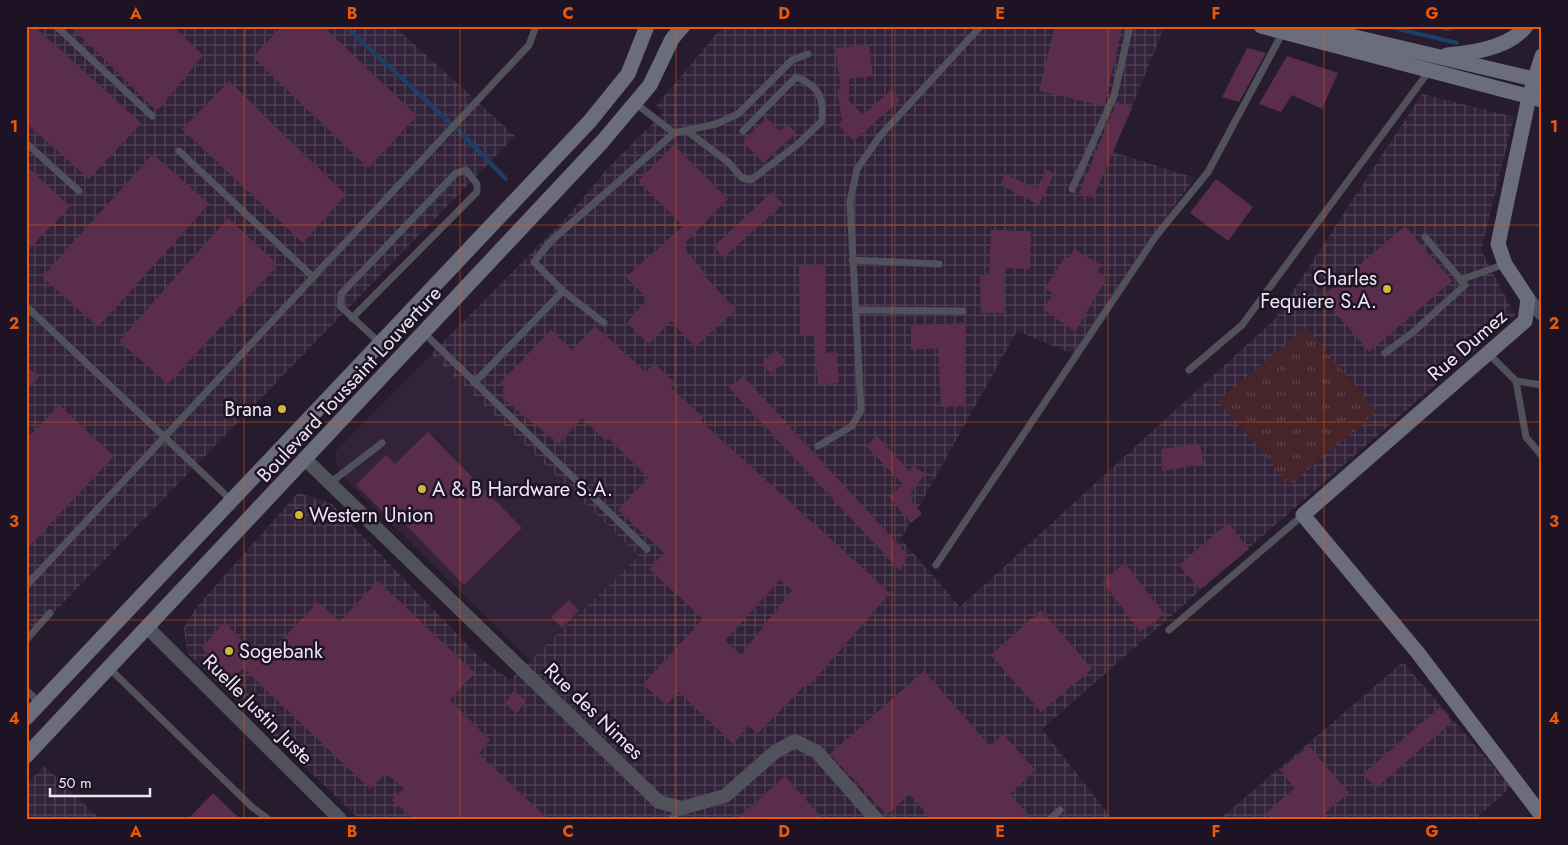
<svg xmlns="http://www.w3.org/2000/svg" width="1568" height="845" font-family="Jost,sans-serif">
<style>
.built{fill:#32233b}
.industrial{fill:url(#industrial-grid)}
.grass{fill:url(#grass-tufts)}
.lines{fill:none;stroke-linecap:round;stroke-linejoin:round}
.stream{stroke:#1b4067;stroke-width:4}
.building{fill:#5b2d4c;fill-rule:evenodd}
.lane{stroke:#51515c;stroke-width:7}
.street{stroke:#51515c;stroke-width:14}
.secondary{stroke:#6b6d7c;stroke-width:15}
.grid{fill:none;stroke:#e8590c;stroke-width:1;stroke-opacity:0.55}
.poi-dot{fill:#d1b736;stroke:#1d1324;stroke-width:2}
.labels{text-anchor:middle;stroke-width:5;stroke-linejoin:round;paint-order:stroke}
.poi-label{font-size:20px;fill:#ede6f2;stroke:#1d1324;text-anchor:start}
.street-label{font-size:20px;fill:#ede6f2;stroke:#1d1324}
.neatline{fill:none;stroke:#e8590c;stroke-width:2}
.grid-label{font-size:16px;text-anchor:middle;font-weight:bold;fill:#e8590c}
</style>
<defs>
<pattern id="industrial-grid" width="8" height="8" patternUnits="userSpaceOnUse" patternTransform="scale(1.25)"><rect width="8" height="8" fill="#32233b"/><path d="M0 4h8M4 0v8" fill="none" stroke="#504358"/></pattern>
<pattern id="grass-tufts" width="24" height="20" patternUnits="userSpaceOnUse" patternTransform="scale(1.25)"><rect width="24" height="20" fill="#45242a"/><path d="M3 7l-1-3M5 7V3M7 7l1-3M15 17l-1-3M17 17v-4M19 17l1-3" fill="none" stroke="#604449"/></pattern>
</defs>
<rect width="100%" height="100%" fill="#271c2e"/>
<polygon class="built" points="431,354 639,556 531,661 349,483 337,466 335,452"/>
<g class="industrial">
<polygon points="26,26 394,26 515,136 26,641"/>
<polygon points="727,26 1165,26 1113,152 1195,178 1144,247 1073,354 1017,331 901,539 960,607 1274,320 1422,94 1514,117 1481,250 1515,315 1042,729 1112,819 359,819 187,653 184,628 195,609 298,493 331,503 481,659 510,680 639,556 431,354 567,217 608,168 663,113 656,106 718,32"/>
<polygon points="1403,662 1511,787 1475,819 1220,819"/>
<polygon points="44,766 100,819 26,819 26,785"/>
</g>
<g class="grass">
<polygon points="1429,26 1475,26 1447,31"/>
<polygon points="1306,327 1377,412 1290,485 1218,401"/>
</g>
<g class="lines">
<g class="stream">
<polyline points="345,26 459,131 506,179"/>
<polyline points="1386,26 1457,43"/>
</g>
</g>
<g class="building">
<polygon points="26,26 34,26 141,123 89,179 26,123"/>
<polygon points="70,26 172,26 203,55 159,109 155,109"/>
<polygon points="282,26 323,26 417,116 368,168 253,57"/>
<polygon points="1055,26 1111,26 1122,29 1104,106 1039,91"/>
<polygon points="869,45 873,76 849,79 849,101 863,115 891,90 900,100 854,141 838,125 842,120 837,89 841,89 835,48"/>
<polygon points="1247,48 1266,53 1239,102 1222,97"/>
<polygon points="1287,56 1338,73 1322,109 1292,95 1281,112 1259,104"/>
<polygon points="229,81 346,195 303,243 182,129"/>
<polygon points="1117,102 1132,108 1093,198 1079,193"/>
<polygon points="767,118 780,131 788,125 796,133 763,163 743,141"/>
<polygon points="674,145 728,199 682,246 704,272 703,274 736,310 695,347 671,321 649,344 627,323 647,299 626,277 683,226 638,181"/>
<polygon points="153,154 209,204 98,327 42,277"/>
<polygon points="26,165 70,207 26,252"/>
<polygon points="1047,170 1054,174 1039,205 1001,185 1004,173 1036,189"/>
<polygon points="1216,179 1253,207 1228,241 1190,213"/>
<polygon points="772,192 783,204 723,258 714,246"/>
<polygon points="228,218 278,265 168,384 119,341"/>
<polygon points="1405,226 1452,281 1369,352 1322,297"/>
<polygon points="991,230 1031,231 1030,269 1004,268 1004,313 981,313 980,275 989,275"/>
<polygon points="1074,249 1101,265 1097,272 1107,278 1075,332 1043,309 1053,294 1045,288 1065,257 1069,258"/>
<polygon points="825,264 825,353 837,352 839,383 818,385 814,335 800,335 799,266"/>
<polygon points="965,323 966,406 941,407 938,348 911,350 911,325"/>
<path d="M 595,326 L 646,372 L 654,363 L 675,383 L 671,388 L 703,417 L 701,421 L 890,593 L 809,686 L 807,683 L 757,734 L 749,726 L 733,744 L 679,692 L 666,705 L 643,684 L 703,619 L 649,569 L 664,553 L 618,510 L 648,478 L 608,438 L 606,441 L 582,418 L 559,444 L 501,397 L 504,393 L 502,390 L 504,387 L 500,383 L 551,330 L 572,350 ZM 780,580 L 792,590 L 741,655 L 725,641 Z"/>
<polygon points="776,350 786,361 771,374 762,363"/>
<polygon points="26,366 39,377 26,391"/>
<polygon points="743,376 908,555 900,571 729,388"/>
<polygon points="59,405 114,456 26,550 26,440"/>
<polygon points="428,432 522,528 464,585 401,520 396,525 356,485 386,455 395,464"/>
<polygon points="877,436 909,471 913,466 925,474 910,494 914,498 911,500 922,514 911,523 889,497 903,484 866,446"/>
<polygon points="1200,444 1204,464 1162,471 1161,449"/>
<polygon points="296,506 307,512 301,523 290,517"/>
<polygon points="1228,523 1249,549 1200,589 1179,565"/>
<polygon points="1125,563 1164,614 1140,632 1102,581"/>
<polygon points="378,581 475,673 450,700 490,740 479,754 548,819 413,819 392,800 404,788 386,774 370,789 243,668 233,678 202,648 224,622 262,660 318,602 339,622"/>
<polygon points="569,600 579,611 562,628 551,617"/>
<polygon points="1041,610 1092,669 1041,712 991,655"/>
<polygon points="924,671 990,746 1003,734 1035,770 1010,794 1032,819 931,819 909,794 887,815 830,754"/>
<polygon points="514,691 526,701 516,714 505,703"/>
<polygon points="1440,707 1452,722 1376,788 1363,774"/>
<polygon points="1309,746 1349,793 1318,819 1272,819 1266,813 1295,788 1280,770"/>
<polygon points="785,776 823,819 736,819"/>
<polygon points="213,793 240,819 188,819"/>
</g>
<g class="lines">
<g class="lane">
<polyline points="56,26 152,116"/>
<polyline points="635,103 674,133"/>
<path d="M 687,131 L 728,162 L 742,178 L 751,180 L 798,144 L 822,121 C 824,97 819,86 796,77 L 743,131"/>
<polyline points="26,143 79,191"/>
<polyline points="179,151 313,277"/>
<polyline points="1072,189 1114,96 1130,26"/>
<polyline points="852,260 939,264"/>
<polyline points="1460,280 1505,264"/>
<polyline points="26,306 231,500"/>
<polyline points="856,310 963,311"/>
<polyline points="352,318 477,192 477,184 466,170 456,173 341,294 340,306 380,343"/>
<polyline points="604,323 563,291 534,262 551,241 674,133 716,124 738,114 792,60 808,54"/>
<polyline points="424,333 647,549"/>
<polyline points="1385,353 1412,333 1465,285 1425,237"/>
<polyline points="1488,353 1516,381 1526,437 1542,456"/>
<polyline points="1189,370 1242,325 1429,71"/>
<polyline points="1516,381 1542,385"/>
<polyline points="474,383 563,291"/>
<polyline points="818,446 852,426 861,410 850,202 857,169 880,136 981,26"/>
<polyline points="330,483 382,443"/>
<polyline points="936,565 1156,236 1208,172 1283,32"/>
<polyline points="26,586 529,45 536,26"/>
<polyline points="1169,630 1303,515"/>
<polyline points="26,640 50,613"/>
<polyline points="109,668 252,807 268,819"/>
<polyline points="26,690 40,703"/>
<polyline points="671,819 681,808"/>
<polyline points="1050,819 1060,810"/>
</g>
<g class="street">
<polyline points="1528,299 1542,314"/>
<polyline points="305,459 659,802 682,808 725,796 775,752 795,741 817,752 876,819"/>
<polyline points="147,627 340,819"/>
</g>
<g class="secondary">
<polyline points="1261,26 1542,100"/>
<polyline points="1308,26 1542,81"/>
<path d="M 1447,55 C 1472,53 1510,48 1526,26"/>
<polyline points="1542,56 1529,97 1498,244 1505,264 1528,299 1525,321 1303,515 1418,653 1542,816"/>
<polyline points="26,718 590,121 628,74 647,26"/>
<polyline points="26,756 602,142 650,85 672,39 683,26"/>
</g>
</g>
<path class="grid" d="M 244,26 L 244,819M 460,26 L 460,819M 676,26 L 676,819M 892,26 L 892,819M 1108,26 L 1108,819M 1324,26 L 1324,819M 26,225 L 1542,225M 26,422 L 1542,422M 26,620 L 1542,620"/>
<g class="poi-dot">
<circle cx="1387" cy="289" r="5"/>
<circle cx="282" cy="409" r="5"/>
<circle cx="422" cy="489" r="5"/>
<circle cx="299" cy="515" r="5"/>
<circle cx="229" cy="651" r="5"/>
</g>
<g class="labels">
<g class="poi-label">
<text x="1377" y="285" text-anchor="end">Charles<tspan x="1377" dy="23">Fequiere S.A.</tspan></text>
<text x="272" y="416" text-anchor="end">Brana</text>
<text x="432" y="496">A &amp; B Hardware S.A.</text>
<text x="309" y="522">Western Union</text>
<text x="239" y="658">Sogebank</text>
</g>
<g class="street-label">
<text transform="translate(1467 345) rotate(-41)" y="7">Rue Dumez</text>
<text transform="translate(349 384) rotate(-47)" y="7">Boulevard Toussaint Louverture</text>
<text transform="translate(258 709) rotate(45)" y="7">Ruelle Justin Juste</text>
<text transform="translate(594 711) rotate(44)" y="7">Rue des Nimes</text>
</g>
</g>
<rect width="1568" height="845" fill="none" stroke="#1d1324" stroke-width="55"/>
<path d="M50 788v8h100v-8" fill="none" stroke="#ede6f2" stroke-width="2.5"/>
<text x="58" y="788" font-size="15" fill="#ede6f2" stroke="#1d1324" stroke-width="4" paint-order="stroke">50 m</text>
<rect x="28" y="28" width="1512" height="790" class="neatline"/>
<g class="grid-label">
<text x="136" y="19">A</text>
<text x="352" y="19">B</text>
<text x="568" y="19">C</text>
<text x="784" y="19">D</text>
<text x="1000" y="19">E</text>
<text x="1216" y="19">F</text>
<text x="1432" y="19">G</text>
<text x="14" y="132">1</text>
<text x="1554" y="132">1</text>
<text x="14" y="329">2</text>
<text x="1554" y="329">2</text>
<text x="14" y="527">3</text>
<text x="1554" y="527">3</text>
<text x="14" y="724">4</text>
<text x="1554" y="724">4</text>
<text x="136" y="837">A</text>
<text x="352" y="837">B</text>
<text x="568" y="837">C</text>
<text x="784" y="837">D</text>
<text x="1000" y="837">E</text>
<text x="1216" y="837">F</text>
<text x="1432" y="837">G</text>
</g>
</svg>
